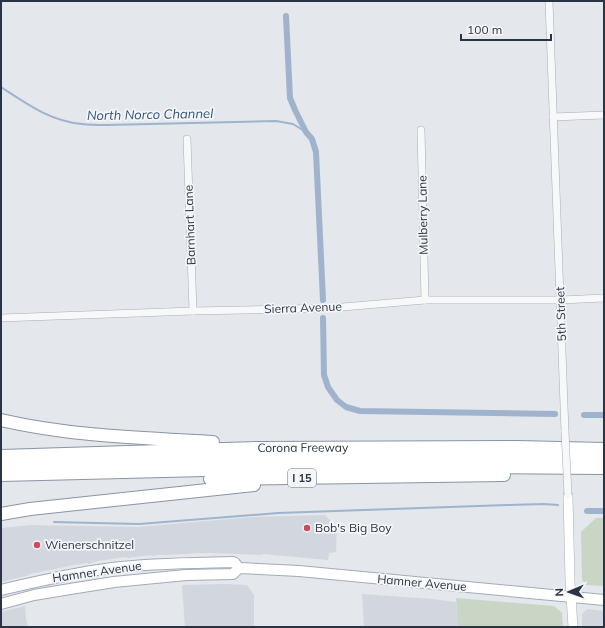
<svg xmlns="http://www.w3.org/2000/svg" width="605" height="628" font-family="Mulish,sans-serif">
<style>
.built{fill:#d2d6de}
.green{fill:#c9d6c5}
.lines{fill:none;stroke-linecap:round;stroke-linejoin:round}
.stream{stroke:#9fb4cc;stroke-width:2}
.canal{stroke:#9fb4cc;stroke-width:6}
.street-casing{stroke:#a9aeb7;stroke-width:8}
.secondary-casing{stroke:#a9aeb7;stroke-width:10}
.primary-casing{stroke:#a3abb8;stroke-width:12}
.highway-casing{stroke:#8b94a3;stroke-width:14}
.street{stroke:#f7f8fa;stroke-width:7}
.secondary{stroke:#fff;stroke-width:9}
.primary{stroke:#fff;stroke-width:10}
.highway{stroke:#fff;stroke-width:12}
.street-bridge-casing{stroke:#a9aeb7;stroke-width:8;stroke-linecap:butt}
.street-bridge{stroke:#f7f8fa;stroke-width:7}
.poi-dot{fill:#d1495b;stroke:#f4f6f9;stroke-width:1.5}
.labels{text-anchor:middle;stroke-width:3.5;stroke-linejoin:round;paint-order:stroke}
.shield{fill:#f4f6f9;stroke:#676e7b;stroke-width:1}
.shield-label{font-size:11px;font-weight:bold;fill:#2b3445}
.street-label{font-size:12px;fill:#2b3445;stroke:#f4f6f9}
.poi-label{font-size:12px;fill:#2b3445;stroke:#f4f6f9;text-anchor:start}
.water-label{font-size:13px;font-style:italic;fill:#34527a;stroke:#f4f6f9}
</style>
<rect width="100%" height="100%" fill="#e4e7ec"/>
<g class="built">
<polygon points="325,515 337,528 336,552 329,553 328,560 263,554 262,555 211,553 204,553 203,554 200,553 166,555 156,555 154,556 151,555 128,558 124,557 93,562 90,564 86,563 74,565 30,574 29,575 1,582 1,528 30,525 138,527 253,517"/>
<polygon points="224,584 247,585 254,595 254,627 185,627 182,585"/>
<polygon points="362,594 432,599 456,602 458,627 364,627"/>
<polygon points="25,606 26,619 28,627 1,627 1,612"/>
<polygon points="587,609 604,611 604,627 582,627 582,614"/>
</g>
<g class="green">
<polygon points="596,518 604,518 604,586 585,585 582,579 581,532"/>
<polygon points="456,598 554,606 562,613 563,627 458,627"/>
</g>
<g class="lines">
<g class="stream">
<path d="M 1,87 C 27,104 50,121 82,124 C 90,125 99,125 107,125 L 276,121 L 293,124 L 306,132"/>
<polyline points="54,522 139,524 278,513 507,505 544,504 558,505"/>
</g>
<g class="canal">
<polyline points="286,16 290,98 295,110 306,132 312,139 316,152 323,300"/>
<polyline points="323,318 324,375 328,387 337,400 346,407 360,411 555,414"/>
<polyline points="584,415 604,415"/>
<polyline points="587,511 604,511"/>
</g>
<g class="street-casing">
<g id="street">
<polyline points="549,1 565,432"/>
<polyline points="553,117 604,115"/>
<polyline points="421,130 425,300"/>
<polyline points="187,139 193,311"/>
<polyline points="1,318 193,311 331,308 425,300 561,300 604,298"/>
</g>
</g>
<g class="secondary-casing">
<polyline id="secondary" points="568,495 570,581 573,627"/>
</g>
<g class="primary-casing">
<g id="primary">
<path d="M 1,590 C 38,581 74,573 112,568 C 152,563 193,563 233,562 L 235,563 L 239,568"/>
<polyline points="1,604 34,595 64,590 114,582 186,575 233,574 239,568 299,571 604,600"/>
</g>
</g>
<g class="highway-casing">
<g id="highway">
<path d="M 1,420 C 70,436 142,438 213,442"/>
<path id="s1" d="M 1,456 L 258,448 L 517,447 L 604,449"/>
<polyline points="1,465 271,457 604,458"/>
<polyline points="1,475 366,466 604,468"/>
<polyline points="210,479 504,475"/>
<polyline points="1,514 30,509 254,485"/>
</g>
</g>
<use href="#street" class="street"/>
<use href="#secondary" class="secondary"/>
<use href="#primary" class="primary"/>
<use href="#highway" class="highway"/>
<g class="street-bridge-casing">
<polyline id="street-bridge" points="565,432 568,495"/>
</g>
<use href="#street-bridge" class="street-bridge"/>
</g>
<g class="poi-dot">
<circle cx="307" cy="528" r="4"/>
<circle cx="37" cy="545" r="4"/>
</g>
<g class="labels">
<rect class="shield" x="288" y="469" width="28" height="18" rx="3"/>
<g class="shield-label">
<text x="302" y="482">I 15</text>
</g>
<g class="street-label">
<text transform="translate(423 215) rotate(-91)" y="4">Mulberry Lane</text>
<text transform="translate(190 225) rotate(-92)" y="4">Barnhart Lane</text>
<text transform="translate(303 308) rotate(-2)" y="4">Sierra Avenue</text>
<text transform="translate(561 314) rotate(-92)" y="4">5th Street</text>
<text dy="4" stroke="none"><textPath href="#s1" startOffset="302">Corona Freeway</textPath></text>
<text transform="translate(97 572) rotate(-8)" y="4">Hamner Avenue</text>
<text transform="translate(422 583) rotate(5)" y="4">Hamner Avenue</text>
</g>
<g class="poi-label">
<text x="315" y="532">Bob's Big Boy</text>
<text x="45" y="549">Wienerschnitzel</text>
</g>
<g class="water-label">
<text transform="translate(150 114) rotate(-1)" y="5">North Norco Channel</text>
</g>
</g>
<rect width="605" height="628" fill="none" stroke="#2b3445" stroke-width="4"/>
<g transform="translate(569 592) rotate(268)" stroke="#f4f6f9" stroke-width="3" paint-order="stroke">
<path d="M0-3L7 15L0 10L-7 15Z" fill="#2b3445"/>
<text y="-6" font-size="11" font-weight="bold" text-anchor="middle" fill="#2b3445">N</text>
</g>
<path d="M461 34v6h90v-6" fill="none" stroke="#2b3445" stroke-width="2"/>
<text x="467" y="34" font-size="12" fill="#2b3445" stroke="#f4f6f9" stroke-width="3" paint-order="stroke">100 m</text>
</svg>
